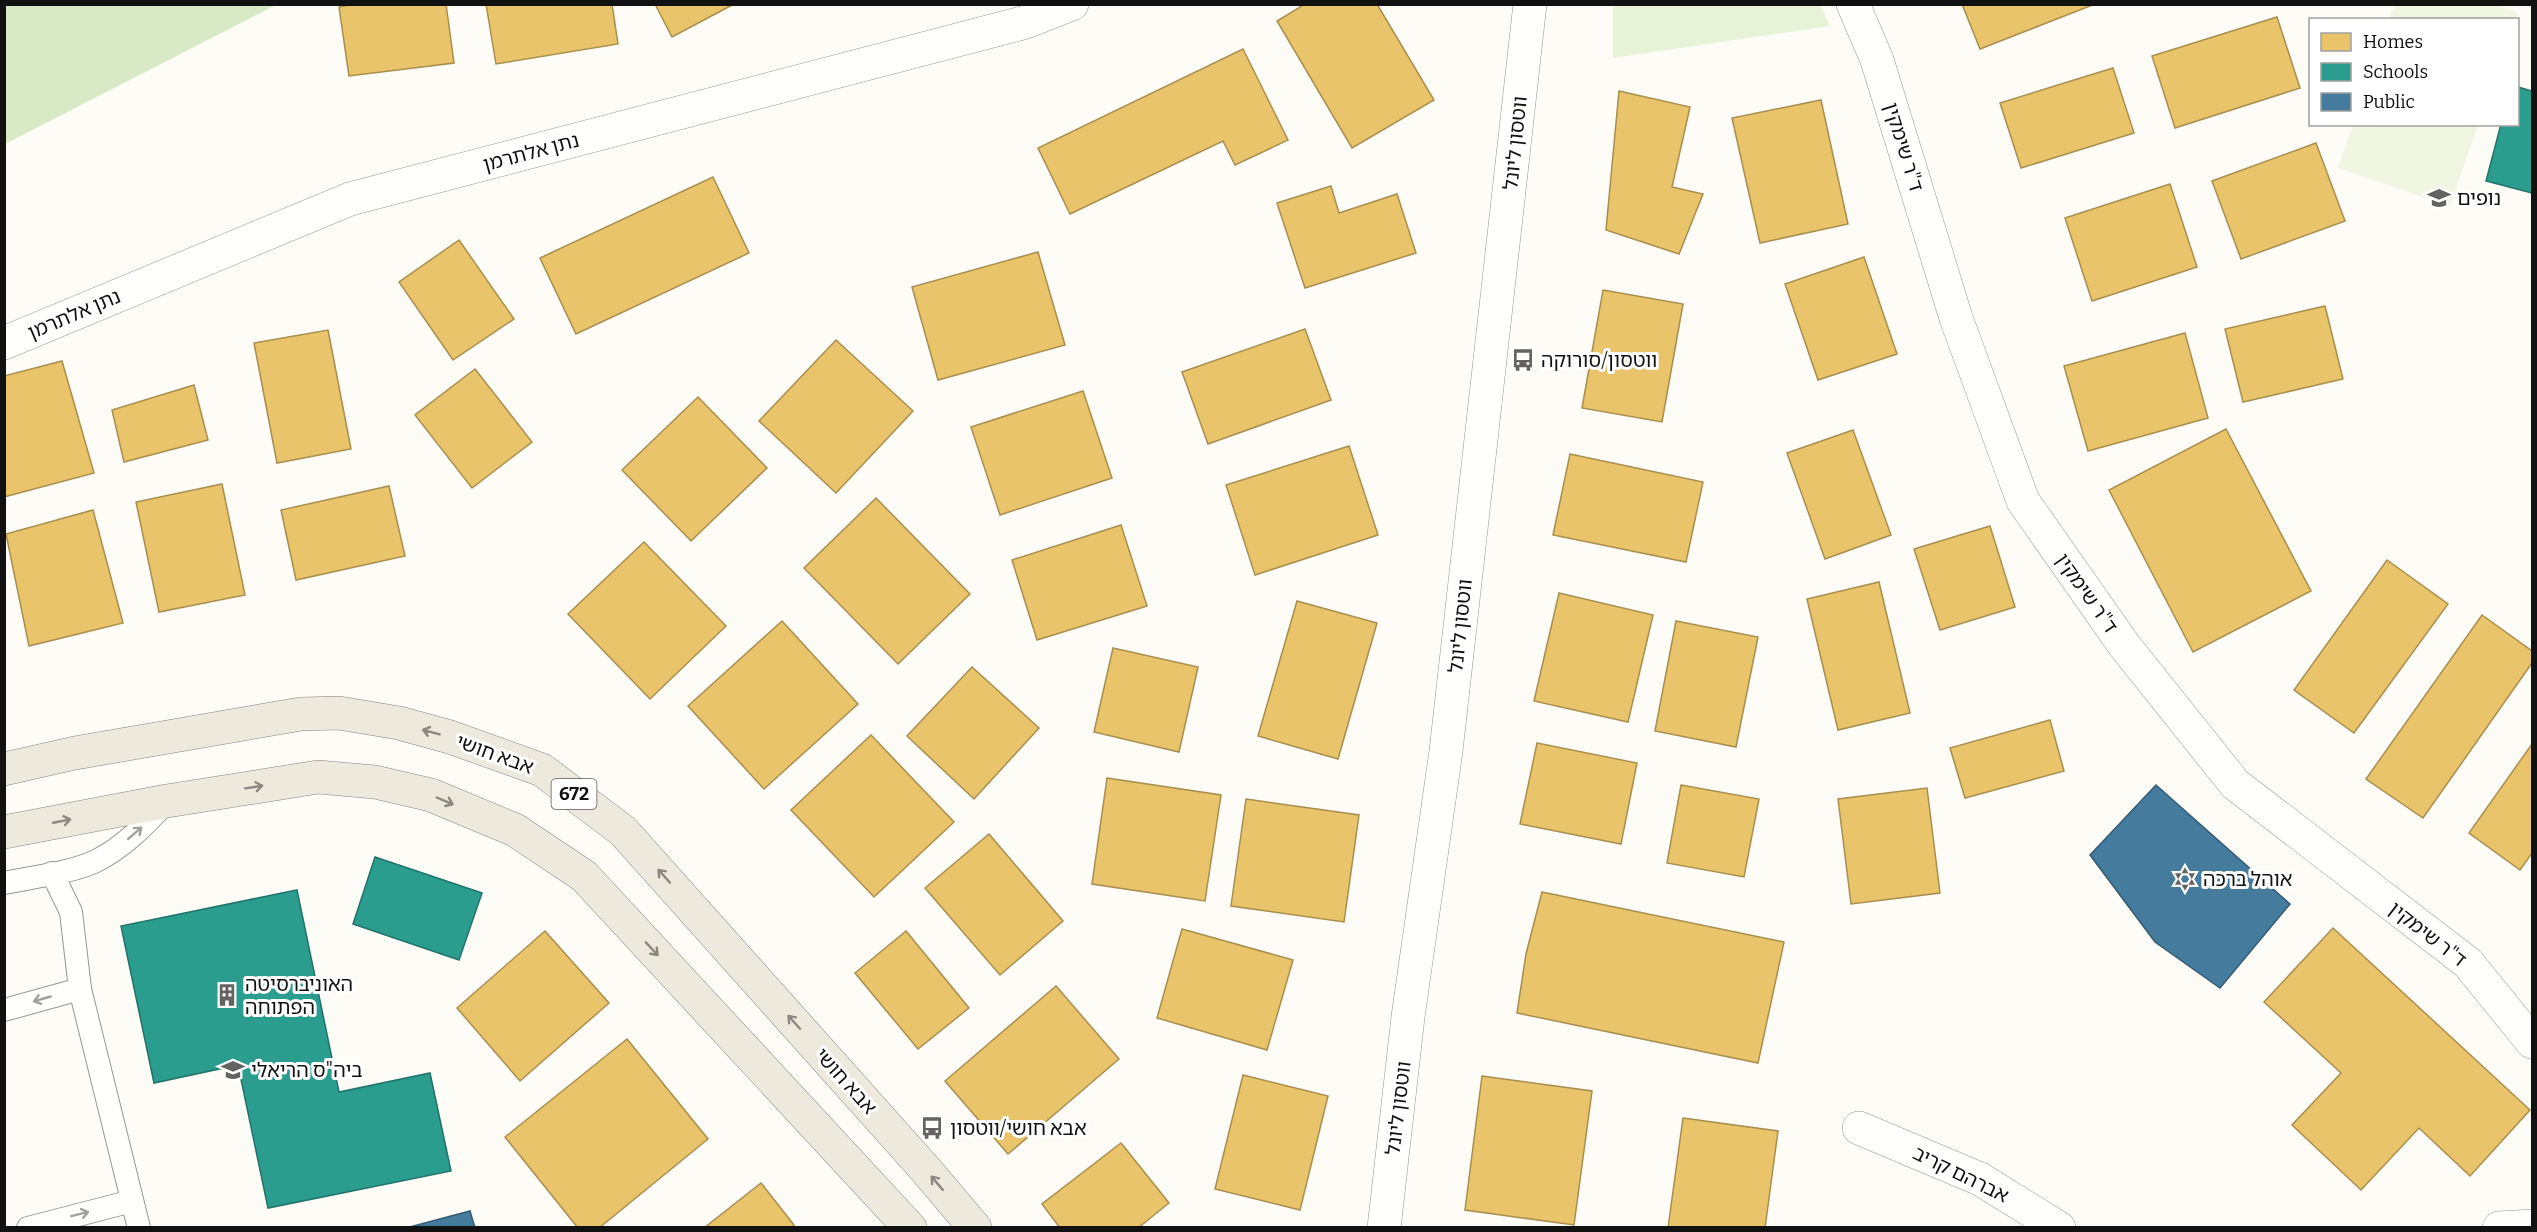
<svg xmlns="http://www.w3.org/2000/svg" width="2537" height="1232" font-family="Bitter,'Noto Sans Hebrew',serif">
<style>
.green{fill:#e7f3d7}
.forest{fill:#d8eac5}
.pitch{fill:#f0f6e1}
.homes{fill:#e9c46a;stroke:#a88e4f;stroke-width:1.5}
.schools{fill:#2a9d8f;stroke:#227369;stroke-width:1.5}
.public{fill:#457b9d;stroke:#355b73;stroke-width:1.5}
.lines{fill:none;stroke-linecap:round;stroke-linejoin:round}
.lane-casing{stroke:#979795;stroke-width:24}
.street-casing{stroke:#979795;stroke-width:34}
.primary-casing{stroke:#858482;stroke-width:34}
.lane{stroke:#fffffe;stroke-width:22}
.street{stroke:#fffffe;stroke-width:33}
.primary{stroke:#ede9dc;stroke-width:33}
.oneway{stroke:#8a8881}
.oneway2{stroke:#a0a09f}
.labels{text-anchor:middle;stroke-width:6;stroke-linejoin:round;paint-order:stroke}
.shield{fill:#fff;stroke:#585858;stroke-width:1.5}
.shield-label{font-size:18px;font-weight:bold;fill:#111}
.street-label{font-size:20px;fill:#111;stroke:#fff}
.poi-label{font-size:20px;fill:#111;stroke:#fff;text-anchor:start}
</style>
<rect width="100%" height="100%" fill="#fdfcf7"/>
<polygon class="green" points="1613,5 1820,5 1830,26 1613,58"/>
<polygon class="forest" points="5,4 276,4 276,5 5,144"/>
<g class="pitch">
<polygon points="2395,4 2497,5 2517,12 2515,19 2389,19"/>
<polygon points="2353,125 2478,125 2450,206 2338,168"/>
</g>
<g class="homes">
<polygon points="355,4 446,4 454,63 349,76 339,7"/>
<polygon points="486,4 612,4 618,44 496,64"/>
<polygon points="655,4 734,4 672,37"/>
<polygon points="1305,4 1377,4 1434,100 1352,148 1277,21"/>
<polygon points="1962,4 2095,4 1980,49"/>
<polygon points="2277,17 2300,88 2175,128 2152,56"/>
<polygon points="1243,49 1288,140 1235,165 1223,141 1070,214 1038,148"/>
<polygon points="2113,68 2134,133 2021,168 2000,103"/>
<polygon points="1619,91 1690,107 1672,187 1703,194 1679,254 1606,230"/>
<polygon points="1821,100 1848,224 1760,243 1732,118"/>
<polygon points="2316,143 2345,221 2241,259 2212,181"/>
<polygon points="713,177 749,253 576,334 540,258"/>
<polygon points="2170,184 2197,267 2092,301 2065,218"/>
<polygon points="1331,186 1339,213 1397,194 1416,253 1305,288 1277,203"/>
<polygon points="459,240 514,319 453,360 399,282"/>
<polygon points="1038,252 1065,345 938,380 912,287"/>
<polygon points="1864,257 1897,354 1818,380 1785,284"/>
<polygon points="1603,290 1683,304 1662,422 1582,408"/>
<polygon points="2325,306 2343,379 2243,402 2225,329"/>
<polygon points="1305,329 1331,400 1208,444 1182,372"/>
<polygon points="328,330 351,449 277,463 254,343"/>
<polygon points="2185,333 2208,418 2088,451 2064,366"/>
<polygon points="836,340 913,411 836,493 759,421"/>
<polygon points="62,361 94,473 4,497 4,376"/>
<polygon points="475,369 532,442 472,488 415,415"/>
<polygon points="194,385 208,440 124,462 112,410"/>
<polygon points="1083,391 1112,478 1000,515 971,427"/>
<polygon points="698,397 767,468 691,541 622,470"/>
<polygon points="2226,429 2311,591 2193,652 2109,490"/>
<polygon points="1853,430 1891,535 1825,559 1787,453"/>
<polygon points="1349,446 1378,535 1255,575 1226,485"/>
<polygon points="1570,454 1703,482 1686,562 1553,535"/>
<polygon points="222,484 245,595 159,612 136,502"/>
<polygon points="389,486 405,556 296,580 281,510"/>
<polygon points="876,498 970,594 898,664 804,568"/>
<polygon points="93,510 123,623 29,646 6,534"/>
<polygon points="1121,525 1147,606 1037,640 1012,560"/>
<polygon points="1990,526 2015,607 1940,630 1914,549"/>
<polygon points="644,542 726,626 650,699 568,614"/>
<polygon points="2387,560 2448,604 2354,733 2294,690"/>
<polygon points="1879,582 1910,713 1838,730 1807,599"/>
<polygon points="1559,593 1653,615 1628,722 1534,701"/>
<polygon points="1297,601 1377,623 1338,759 1258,736"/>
<polygon points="2482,615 2532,651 2532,663 2423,818 2366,779"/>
<polygon points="782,621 858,704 764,789 688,706"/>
<polygon points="1676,621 1758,637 1736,747 1655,731"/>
<polygon points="1113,648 1198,667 1179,752 1094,732"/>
<polygon points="972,667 1039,728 974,799 907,736"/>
<polygon points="2050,720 2064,771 1965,798 1950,748"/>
<polygon points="871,735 954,822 874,897 791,810"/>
<polygon points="1537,743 1637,763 1621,844 1520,824"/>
<polygon points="2532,744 2532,853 2520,870 2469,833"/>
<polygon points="1107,778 1221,795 1205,901 1092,884"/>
<polygon points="1681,785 1759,799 1744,877 1667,863"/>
<polygon points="1927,788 1940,893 1851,904 1838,799"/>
<polygon points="1246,799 1359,815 1344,922 1231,906"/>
<polygon points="989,834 1063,921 1000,975 925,888"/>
<polygon points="1542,892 1784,942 1758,1063 1517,1013 1526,954"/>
<polygon points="2333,928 2530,1110 2470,1176 2419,1128 2361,1190 2292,1125 2341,1073 2264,1002"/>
<polygon points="1182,929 1293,960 1267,1050 1157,1018"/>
<polygon points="545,931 609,1003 520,1081 457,1008"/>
<polygon points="906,931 969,1008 918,1049 855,973"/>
<polygon points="1056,986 1119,1059 1008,1154 945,1081"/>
<polygon points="627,1039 708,1139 599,1228 578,1228 505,1137"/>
<polygon points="1243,1075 1328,1096 1300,1210 1215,1189"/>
<polygon points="1482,1076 1592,1091 1574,1225 1465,1210"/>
<polygon points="1683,1118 1778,1131 1765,1228 1668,1228"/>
<polygon points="1121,1143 1169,1203 1138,1228 1060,1228 1042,1204"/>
<polygon points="761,1183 794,1225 791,1228 704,1228"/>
</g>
<g class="schools">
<polygon points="2518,87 2532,91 2532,193 2486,181 2501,124 2518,124"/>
<polygon points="375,857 482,893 459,960 353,924"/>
<polygon points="297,890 339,1092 430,1073 451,1171 268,1208 238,1065 154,1083 121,926"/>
</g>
<g class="public">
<polygon points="2156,785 2290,904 2220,988 2155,942 2090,855"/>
<polygon points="470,1211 475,1228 406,1228"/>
</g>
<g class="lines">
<g class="lane-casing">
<g id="lane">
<polyline points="52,873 71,912 80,989 139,1228"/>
<path d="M 4,883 C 32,877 71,873 96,861 C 124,847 146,824 167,801"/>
<polyline points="4,1010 80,989"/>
<polyline points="28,1228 132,1201"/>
</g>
</g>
<g class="street-casing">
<g id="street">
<polyline points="1853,4 1877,60 1956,318 2023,501 2124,645 2235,784 2468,963 2532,1042"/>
<polyline points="4,343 350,199 1026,22 1072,4"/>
<polyline points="1859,1128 1980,1179 2059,1228"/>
<polyline points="1384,1228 1408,1017 1446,751 1530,4"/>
<polyline points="2499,1228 2532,1226"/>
</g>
</g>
<g class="primary-casing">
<g id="primary">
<polyline points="4,769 75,753 301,714 339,713 399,723 450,737 542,770 623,831 926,1170 975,1228"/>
<polyline points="4,832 167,801 318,777 375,782 431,795 515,830 584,876 910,1228"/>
</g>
</g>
<use href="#lane" class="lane"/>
<use href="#street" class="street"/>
<use href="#primary" class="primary"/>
</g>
<defs><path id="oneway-shaft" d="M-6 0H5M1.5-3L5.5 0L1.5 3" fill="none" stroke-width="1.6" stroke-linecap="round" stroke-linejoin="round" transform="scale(1.5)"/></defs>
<g class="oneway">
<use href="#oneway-shaft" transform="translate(431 732) rotate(-165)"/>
<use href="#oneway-shaft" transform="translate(254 787) rotate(-9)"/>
<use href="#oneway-shaft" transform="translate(445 801) rotate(23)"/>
<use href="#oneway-shaft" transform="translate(62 821) rotate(-11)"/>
<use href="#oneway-shaft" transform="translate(664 876) rotate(-132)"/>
<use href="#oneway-shaft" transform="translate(652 949) rotate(47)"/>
<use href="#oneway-shaft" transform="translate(794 1022) rotate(-132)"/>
<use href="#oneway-shaft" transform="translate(937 1183) rotate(-130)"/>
</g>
<g class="oneway2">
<use href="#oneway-shaft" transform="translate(135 833) rotate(-41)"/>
<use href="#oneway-shaft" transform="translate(42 999) rotate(164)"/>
<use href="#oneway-shaft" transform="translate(80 1214) rotate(-14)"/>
</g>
<defs>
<g id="school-bare" transform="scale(1.8)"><path d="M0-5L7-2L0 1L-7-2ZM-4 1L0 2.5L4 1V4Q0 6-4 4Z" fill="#646362" stroke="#fff" stroke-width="2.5" paint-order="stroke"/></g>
<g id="bus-bare" transform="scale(1.8)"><path d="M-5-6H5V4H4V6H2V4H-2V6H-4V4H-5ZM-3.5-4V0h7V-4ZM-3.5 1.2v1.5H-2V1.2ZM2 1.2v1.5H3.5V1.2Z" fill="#646362" stroke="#fff" stroke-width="2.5" paint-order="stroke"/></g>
<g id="synagogue-bare" transform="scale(1.8)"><path d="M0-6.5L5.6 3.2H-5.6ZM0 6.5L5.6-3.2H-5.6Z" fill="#646362" stroke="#fff" stroke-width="2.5" paint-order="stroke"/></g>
<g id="building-bare" transform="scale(1.8)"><path d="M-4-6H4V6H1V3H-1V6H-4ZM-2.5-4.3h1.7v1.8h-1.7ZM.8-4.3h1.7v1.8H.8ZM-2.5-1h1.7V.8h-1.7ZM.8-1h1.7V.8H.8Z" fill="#646362" stroke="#fff" stroke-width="2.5" paint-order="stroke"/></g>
</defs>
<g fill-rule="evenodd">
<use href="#school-bare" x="2439" y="198"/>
<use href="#bus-bare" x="1523" y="360"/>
<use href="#synagogue-bare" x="2185" y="879"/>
<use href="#building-bare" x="227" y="995"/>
<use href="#school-bare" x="233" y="1070"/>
<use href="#bus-bare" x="932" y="1128"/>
</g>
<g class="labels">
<rect class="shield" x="551.5" y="779" width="45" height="30" rx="4.5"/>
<g class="shield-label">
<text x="574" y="800">672</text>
</g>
<g class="street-label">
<text transform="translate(1515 143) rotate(-84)" y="7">ווטסון ליונל</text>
<text transform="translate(1904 147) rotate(73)" y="7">ד"ר שימקין</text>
<text transform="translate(531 152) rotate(-15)" y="7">נתן אלתרמן</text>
<text transform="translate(74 314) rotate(-23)" y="7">נתן אלתרמן</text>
<text transform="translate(2087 593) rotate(55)" y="7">ד"ר שימקין</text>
<text transform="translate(1460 626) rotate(-84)" y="7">ווטסון ליונל</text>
<text transform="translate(495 754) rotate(20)" y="7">אבא חושי</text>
<text transform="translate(2428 934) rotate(38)" y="7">ד"ר שימקין</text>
<text transform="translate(846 1081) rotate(48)" y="7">אבא חושי</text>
<text transform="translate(1398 1108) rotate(-83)" y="7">ווטסון ליונל</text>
<text transform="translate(1961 1174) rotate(26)" y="7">אברהם קריב</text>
</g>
<g class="poi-label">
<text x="2457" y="205">נופים</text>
<text x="1541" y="367">ווטסון/סורוקה</text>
<text x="2203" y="886">אוהל ברכה</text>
<text x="245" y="991">האוניברסיטה<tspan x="245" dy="23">הפתוחה</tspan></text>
<text x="251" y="1077">ביה"ס הריאלי</text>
<text x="950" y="1135">אבא חושי/ווטסון</text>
</g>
</g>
<rect width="2537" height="1232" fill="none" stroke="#111111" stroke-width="12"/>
<rect x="2309" y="18" width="210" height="108" fill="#ffffff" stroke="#a0a0a0" stroke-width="1.5"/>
<rect x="2321" y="33" width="30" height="18" fill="#e9c46a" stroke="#a0a0a0" stroke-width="1.5"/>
<text x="2363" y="48" font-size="18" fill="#111111">Homes</text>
<rect x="2321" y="63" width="30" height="18" fill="#2a9d8f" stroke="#a0a0a0" stroke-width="1.5"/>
<text x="2363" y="78" font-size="18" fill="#111111">Schools</text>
<rect x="2321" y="93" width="30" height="18" fill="#457b9d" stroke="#a0a0a0" stroke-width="1.5"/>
<text x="2363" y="108" font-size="18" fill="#111111">Public</text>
</svg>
